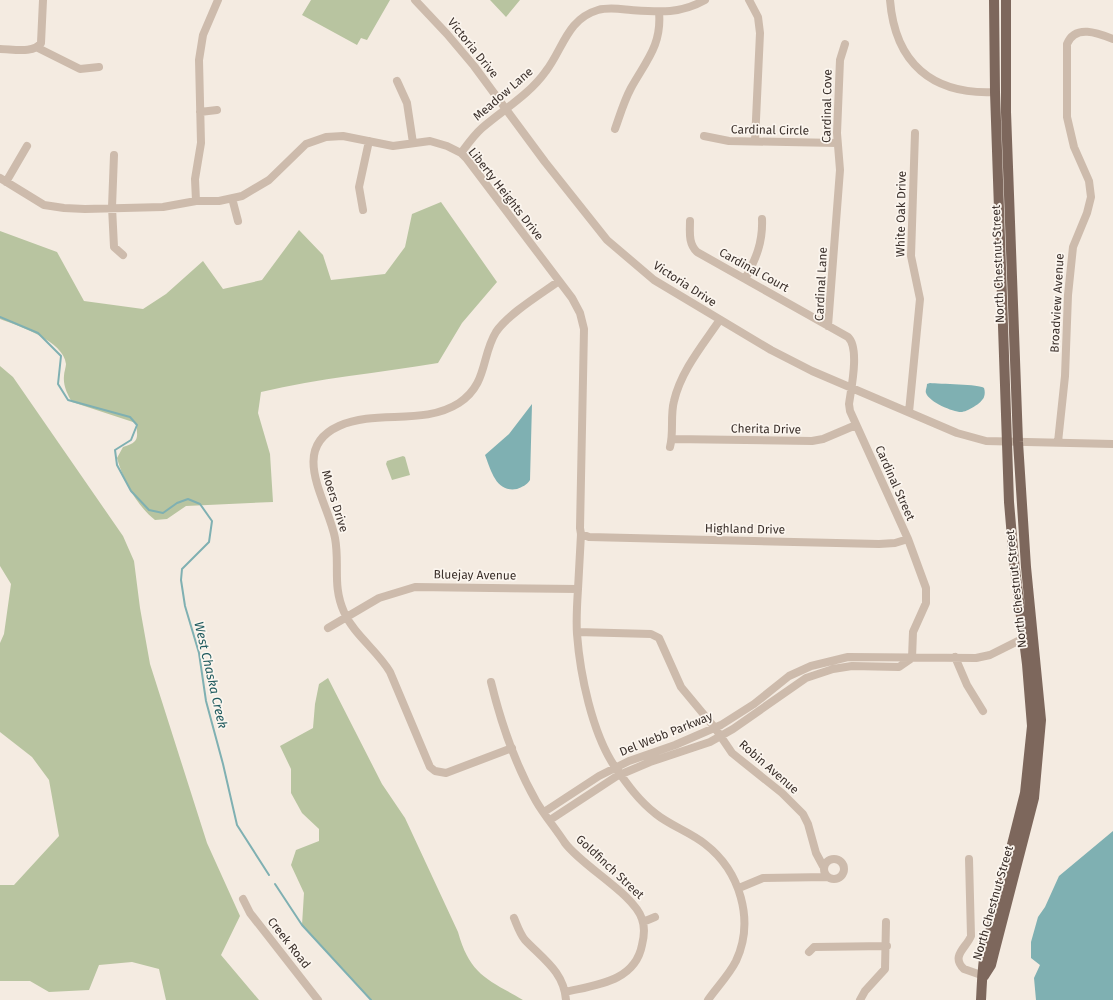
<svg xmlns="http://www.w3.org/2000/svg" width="1113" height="1000" viewBox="0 0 1113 1000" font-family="'Fira Sans',sans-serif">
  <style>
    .green { fill: #b8c4a0 }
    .water { fill: #7fb0b2 }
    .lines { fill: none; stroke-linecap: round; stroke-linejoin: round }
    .stream { stroke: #7fb0b2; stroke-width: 2 }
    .minor { stroke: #cdbbac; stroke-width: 8 }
    .major { stroke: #7d675c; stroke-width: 10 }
    .labels { text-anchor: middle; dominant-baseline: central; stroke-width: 3.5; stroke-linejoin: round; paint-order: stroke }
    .street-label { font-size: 12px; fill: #3b302b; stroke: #fbf5ee }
    .water-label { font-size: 13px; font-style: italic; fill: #1f5a5e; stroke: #fbf5ee }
  </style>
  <rect width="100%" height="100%" fill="#f4ebe1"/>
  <path class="green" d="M311 0H390L367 40 361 38 357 45 302 15Z
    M490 0H520L506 17Z
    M441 202 497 282 462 323 438 363C379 373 319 378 261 392L258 413 270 454 273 502 186 506 167 519 155 520C137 506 123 480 117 458L123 447C139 442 138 439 136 423L72 402C67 394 63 385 64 376 64 372 66 367 66 364 64 341 19 326 0 319V231L57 252 84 301 143 309 166 294 203 261 223 289 262 280 299 230 323 255 331 280 385 274 405 247 412 214Z
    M0 366 13 377 123 536 134 561 140 608 150 664 207 843 240 916 221 955 259 1000H166L159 969 132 962 99 965 89 990 49 992 30 981H0V885H14L59 836 49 780 32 757 0 732V643L4 634 11 584 0 566Z
    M403 456 405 457 410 475 392 480 386 464 387 461Z
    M328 678 382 784 405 818 458 932C470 975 487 979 523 1000H371L302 925 304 893 291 865 296 850 319 841V829L302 813 291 793V769L280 746 313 728 315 704 319 684Z"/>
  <path class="water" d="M930 383C939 384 980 384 984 388 985 391 985 394 984 397 982 403 967 412 961 412 953 412 929 402 926 393 925 391 927 387 927 384Z
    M532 404 530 480C527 485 522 487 517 489 496 493 491 470 485 455L509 434Z
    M1113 831V1000H1036L1034 978 1040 965 1031 958V942L1038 917 1045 907 1059 876Z"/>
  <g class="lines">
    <path class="stream" d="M0 317 38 333 61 356 58 384 68 400 130 417 137 425 131 440 115 450 117 465 131 491 149 510 163 513 177 503 188 499 200 504 212 521 209 542 182 569 181 580 185 606 199 653 206 701 223 764 237 825 269 875
      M275 884 302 925 371 1000"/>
    <path class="minor" d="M415 0 447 34 474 66 545 162 607 240 654 280 771 350 812 371 957 433 986 441 1113 444
      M749 0 758 17 760 33 755 141
      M890 0C895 63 932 95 995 92
      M38 48 80 69 99 67
      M0 49C12 49 34 54 41 43L43 0
      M397 81 407 103 413 143
      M200 112 217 110
      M615 129C620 115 624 101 631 88 646 61 662 45 659 12
      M704 136 729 141 837 143
      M461 153C467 145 474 135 482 128 504 109 529 95 546 71 563 49 567 19 598 10 609 7 620 9 631 10 659 12 680 14 705 0
      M114 155 112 207 114 247 123 255
      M0 178 44 205 64 208 85 209 163 207 196 201H219L242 196 269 180 306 144 326 137 343 136 393 146 430 141 447 146 461 153 467 159 572 298 580 313 584 329 580 528 581 534 578 589 415 587 379 598 328 628
      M6 182 27 146
      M232 198 238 221
      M196 201 195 179 201 143 199 60 203 35 218 0
      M363 210 359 187 369 141
      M690 221C690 232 688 243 697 252L848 337C860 348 851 389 849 404L850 411 908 539 926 588V603L913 632 912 658
      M745 279C756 259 763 242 762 219
      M828 326 840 170 837 133 840 60 845 44
      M909 412 920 299 911 256 915 133
      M672 439 812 441 823 439 856 425
      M1058 442 1065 376 1068 295 1073 247 1087 213 1091 197 1089 181 1074 147 1067 117V44C1075 24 1098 33 1113 39
      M670 447C674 432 670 416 674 401 681 371 702 346 719 321
      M581 534 589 537 879 544 895 543 908 539
      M578 589C577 604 576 619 577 634 580 674 592 733 615 767 627 784 639 801 656 814 671 826 690 832 705 844 740 871 755 920 736 961 729 975 717 987 708 1000
      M577 632 651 634 659 638 681 687 715 728 732 753 782 793 803 814 808 824 816 853 823 866
      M955 657 967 685 983 711
      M491 682C501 723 515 764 536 801 544 815 556 829 565 843 583 867 634 894 642 919 645 927 644 937 642 945 635 982 595 985 565 992
      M512 748 446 773 435 771 430 767 390 672C377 650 354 635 344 612 332 585 340 565 335 538 328 501 288 449 339 426 377 409 423 426 459 403 488 384 481 356 496 332 508 314 541 294 559 281
      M544 812 599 776 629 761 675 745 721 725 754 704 789 676 811 666 848 657 976 658 990 655 1024 638
      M550 820 617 776 650 762 710 742 733 729 806 678 833 669 852 666 899 667 912 658
      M969 859 971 936C967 947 950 956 964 969L984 976
      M824 869a10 10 0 1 1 20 0a10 10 0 1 1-20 0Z
      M739 888 763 878 827 877
      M243 899 250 913 318 1000
      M514 918C517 925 520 934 525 940 543 959 564 972 566 1000
      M643 922 655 917
      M809 952 814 947 887 946
      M860 1000 865 991 885 969 886 922"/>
    <path class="major" d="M984 976 991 965 994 953 1034 798 1041 720 1026 567 1018 442 1006 112V0
      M981 1000C982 983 982 965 986 948L1025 793 1032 726 1027 664 1014 561 1009 502 995 92 994 0"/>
  </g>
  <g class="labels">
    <g class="street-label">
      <text transform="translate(473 48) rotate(51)">Victoria Drive</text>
      <text transform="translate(503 94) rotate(-41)">Meadow Lane</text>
      <text transform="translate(827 106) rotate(-89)">Cardinal Cove</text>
      <text transform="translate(770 130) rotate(1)">Cardinal Circle</text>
      <text transform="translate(506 194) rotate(52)">Liberty Heights Drive</text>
      <text transform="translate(901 214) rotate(-89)">White Oak Drive</text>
      <text transform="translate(998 264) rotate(-92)">North Chestnut Street</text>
      <text transform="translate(754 270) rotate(29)">Cardinal Court</text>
      <text transform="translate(685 284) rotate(33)">Victoria Drive</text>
      <text transform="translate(821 284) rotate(-87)">Cardinal Lane</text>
      <text transform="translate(1057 303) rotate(-87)">Broadview Avenue</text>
      <text transform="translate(766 429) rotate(1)">Cherita Drive</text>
      <text transform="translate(895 483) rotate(66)">Cardinal Street</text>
      <text transform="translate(335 501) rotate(73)">Moers Drive</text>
      <text transform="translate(745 529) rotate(1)">Highland Drive</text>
      <text transform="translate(475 575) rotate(1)">Bluejay Avenue</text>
      <text transform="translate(1016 589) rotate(-96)">North Chestnut Street</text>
      <text transform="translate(666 734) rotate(-22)">Del Webb Parkway</text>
      <text transform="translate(769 767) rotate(41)">Robin Avenue</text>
      <text transform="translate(610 867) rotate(43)">Goldfinch Street</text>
      <text transform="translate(993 903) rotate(-74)">North Chestnut Street</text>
      <text transform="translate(289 943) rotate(52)">Creek Road</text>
    </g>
    <g class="water-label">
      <text transform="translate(211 675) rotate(77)">West Chaska Creek</text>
    </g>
  </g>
</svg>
